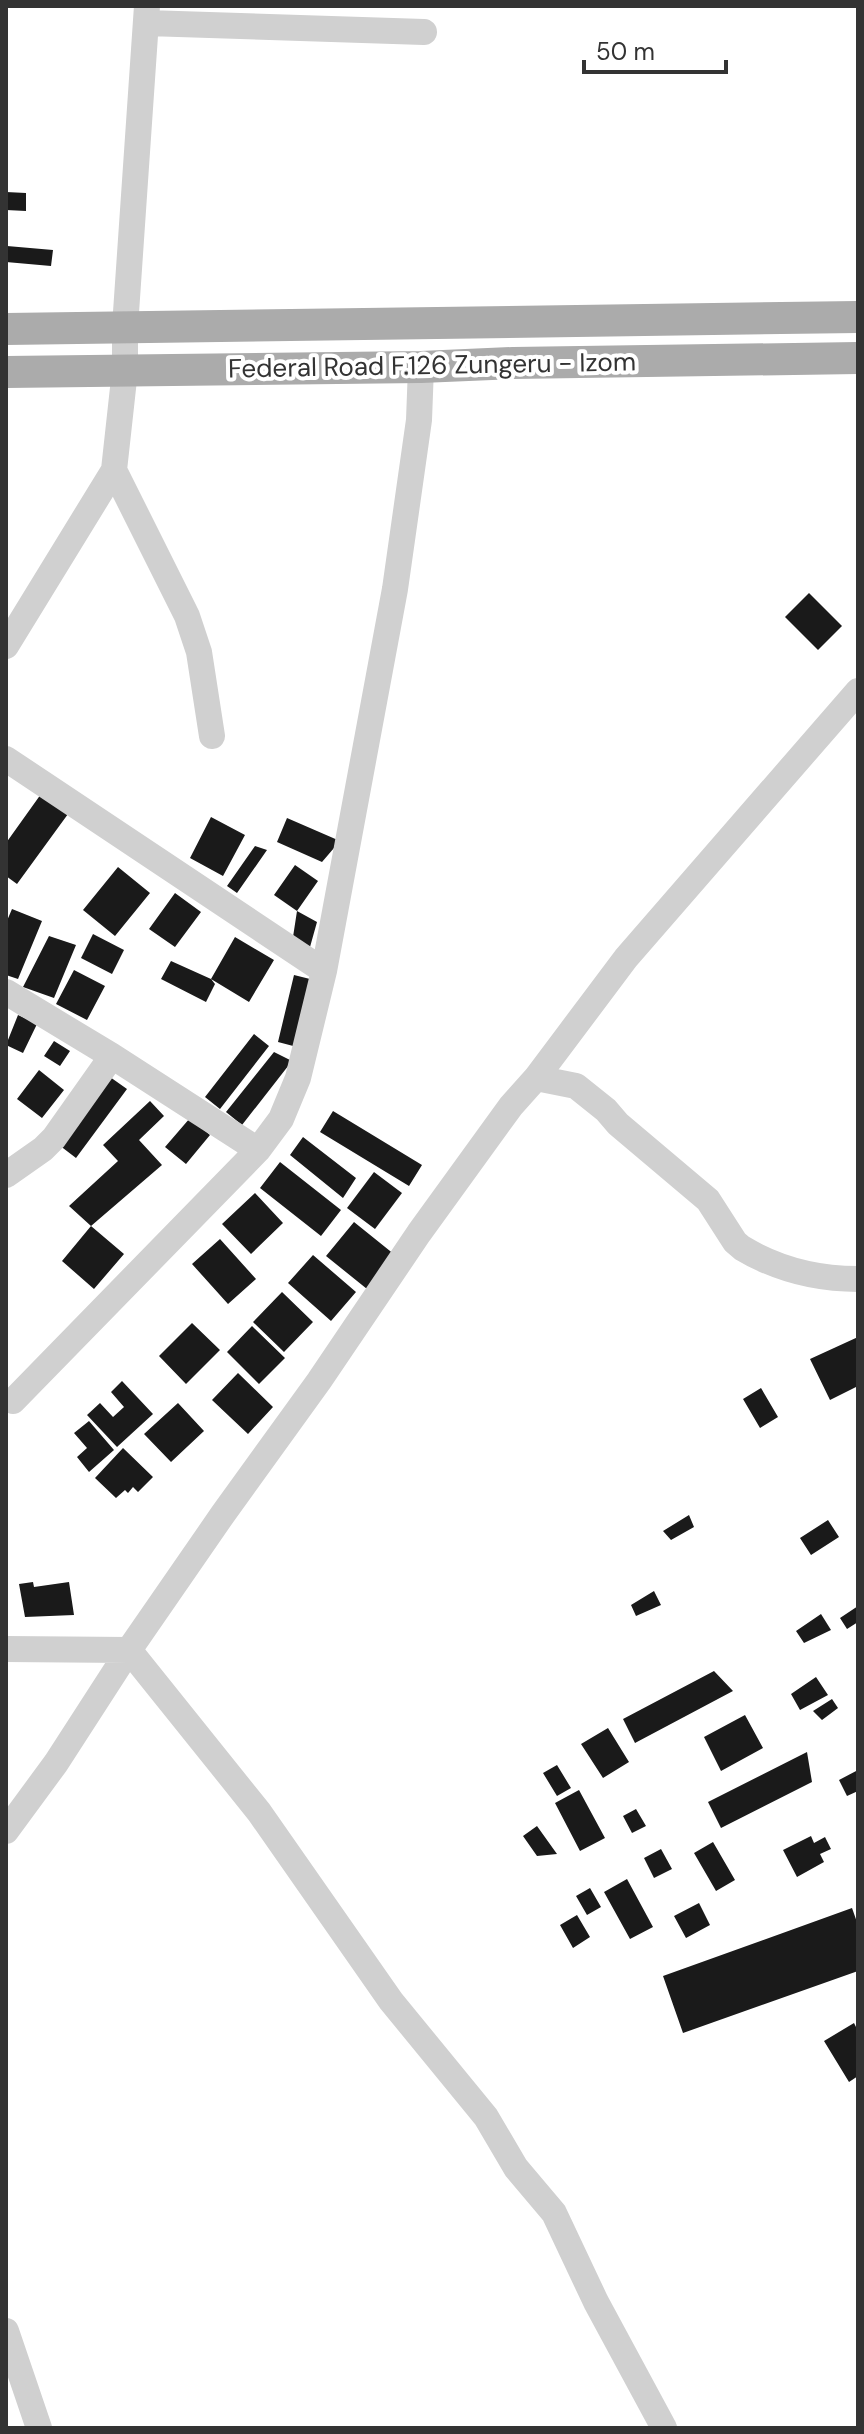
<svg xmlns="http://www.w3.org/2000/svg" width="864" height="2434" viewBox="0 0 864 2434" font-family="'DM Sans',sans-serif">
  <style>
    .building { fill: #1a1a1a }
    .lines { fill: none; stroke-linecap: round; stroke-linejoin: round }
    .minor { stroke: #d0d0d0; stroke-width: 26 }
    .major { stroke: #ababab; stroke-width: 32 }
    .labels { text-anchor: middle; dominant-baseline: central; stroke-width: 8; stroke-linejoin: round; paint-order: stroke }
    .street-label { font-size: 26px; fill: #333; stroke: #fff }
  </style>
  <rect width="100%" height="100%" fill="#fff"/>
  <path class="building" d="M6 192 26 193V211L6 210Z
    M7 246 53 250 51 266 6 262Z
    M809 593 842 626 818 650 785 617Z
    M41 794 68 814 17 884 6 876V843Z
    M211 817 245 835 223 876 190 858Z
    M287 818 340 841 322 862 277 842Z
    M255 846 267 850 237 893 227 886Z
    M295 865 318 881 297 911 274 895Z
    M118 867 150 893 115 936 83 910Z
    M175 893 201 912 175 947 149 929Z
    M12 909 42 921 18 979 6 975V923Z
    M297 911 317 922 310 947 293 937Z
    M93 934 124 950 112 974 81 958Z
    M49 936 76 945 54 998 23 987Z
    M235 937 274 960 249 1002 211 979Z
    M171 961 211 979 215 984 206 1002 161 979Z
    M74 970 105 986 87 1020 56 1004Z
    M294 975 314 980 297 1047 278 1042Z
    M18 1015 37 1024 23 1053 6 1045Z
    M254 1034 269 1046 220 1109 205 1097Z
    M54 1041 70 1051 60 1066 44 1056Z
    M274 1052 292 1061 242 1125 226 1112Z
    M39 1070 64 1090 42 1118 17 1099Z
    M110 1077 127 1089 76 1158 59 1145Z
    M150 1101 164 1116 139 1140 162 1165 91 1226 124 1254 94 1289 62 1261 91 1226 69 1206 118 1161 103 1145Z
    M333 1111 422 1165 409 1186 320 1132Z
    M190 1118 210 1135 186 1164 165 1147Z
    M303 1137 356 1178 343 1198 290 1155Z
    M280 1162 341 1210 321 1236 260 1188Z
    M374 1172 402 1193 375 1229 347 1208Z
    M255 1193 283 1223 251 1254 222 1224Z
    M354 1222 395 1255 367 1289 326 1256Z
    M220 1239 256 1279 228 1304 192 1264Z
    M313 1255 356 1292 331 1321 288 1283Z
    M282 1292 313 1322 284 1352 253 1322Z
    M192 1323 220 1350 186 1384 159 1356Z
    M252 1326 285 1358 259 1384 227 1352Z
    M858 1337V1386L830 1400 810 1359Z
    M238 1373 273 1407 248 1434 212 1400Z
    M122 1381 153 1414 117 1447 87 1415 100 1403 113 1417 124 1407 111 1392Z
    M761 1388 778 1417 760 1428 743 1399Z
    M178 1403 204 1431 171 1462 144 1434Z
    M89 1421 114 1450 89 1472 77 1457 87 1448 74 1433Z
    M123 1448 153 1477 138 1492 133 1487 128 1493 125 1490 116 1498 95 1478Z
    M689 1515 694 1527 671 1540 663 1531Z
    M828 1520 839 1537 811 1555 800 1538Z
    M33 1582 34 1587 69 1582 74 1615 25 1617 19 1584Z
    M654 1591 661 1605 636 1616 631 1605Z
    M858 1606V1622L847 1629 840 1618Z
    M821 1614 831 1630 804 1643 796 1631Z
    M714 1671 733 1691 635 1743 623 1719Z
    M816 1677 828 1695 800 1710 791 1694Z
    M832 1699 838 1708 822 1720 813 1711Z
    M745 1715 763 1748 721 1771 704 1737Z
    M608 1728 629 1762 603 1778 581 1744Z
    M807 1752 812 1782 721 1828 708 1802Z
    M557 1765 571 1788 557 1796 543 1773Z
    M858 1770V1791L847 1796 839 1780Z
    M579 1790 605 1838 580 1851 555 1803Z
    M636 1809 646 1826 632 1833 623 1816Z
    M537 1826 557 1854 537 1856 523 1836Z
    M811 1836 814 1843 825 1837 831 1849 820 1854 824 1862 797 1877 783 1850Z
    M713 1842 735 1880 716 1891 694 1853Z
    M661 1849 672 1869 654 1878 644 1858Z
    M627 1879 653 1927 630 1939 604 1892Z
    M590 1888 601 1907 587 1915 576 1896Z
    M699 1903 710 1925 686 1938 674 1916Z
    M852 1908 858 1925V1971L683 2033 663 1976Z
    M577 1915 590 1937 573 1948 560 1925Z
    M854 2023 858 2031V2076L849 2082 824 2041Z"/>
  <g class="lines">
    <path class="minor" d="M147 23 424 32
      M114 470 187 616 199 652 212 736
      M6 646 114 470 125 370V327L147 6
      M6 759 324 971
      M6 992 112 1056 258 1150
      M536 1078 576 1086 606 1110 618 1124 708 1200 735 1242 742 1248C777 1269 817 1279 858 1279
      M6 1175 43 1149 54 1138 112 1056
      M13 1401 258 1150 281 1119 298 1078 324 971 395 589 419 420 421 367
      M6 1649 129 1650 259 1812 391 2001 486 2117 516 2168 554 2213 596 2302 664 2428
      M6 1831 56 1763 129 1650 223 1514 319 1381 419 1233 511 1106 536 1078 626 958 858 691
      M6 2331 39 2428"/>
    <path class="major" d="M6 329 858 317
      M6 372 421 367 513 363 858 358"/>
  </g>
  <g class="labels">
    <g class="street-label">
      <text transform="translate(432 365) rotate(-1)">Federal Road F.126 Zungeru - Izom</text>
    </g>
  </g>
  <rect width="864" height="2434" fill="none" stroke="#333333" stroke-width="16"/>
  <path d="M584 60v12h142v-12" fill="none" stroke="#333333" stroke-width="4"/>
  <text x="596" y="60" font-size="24" fill="#333333" stroke="#ffffff" stroke-width="6" paint-order="stroke">50 m</text>
</svg>
